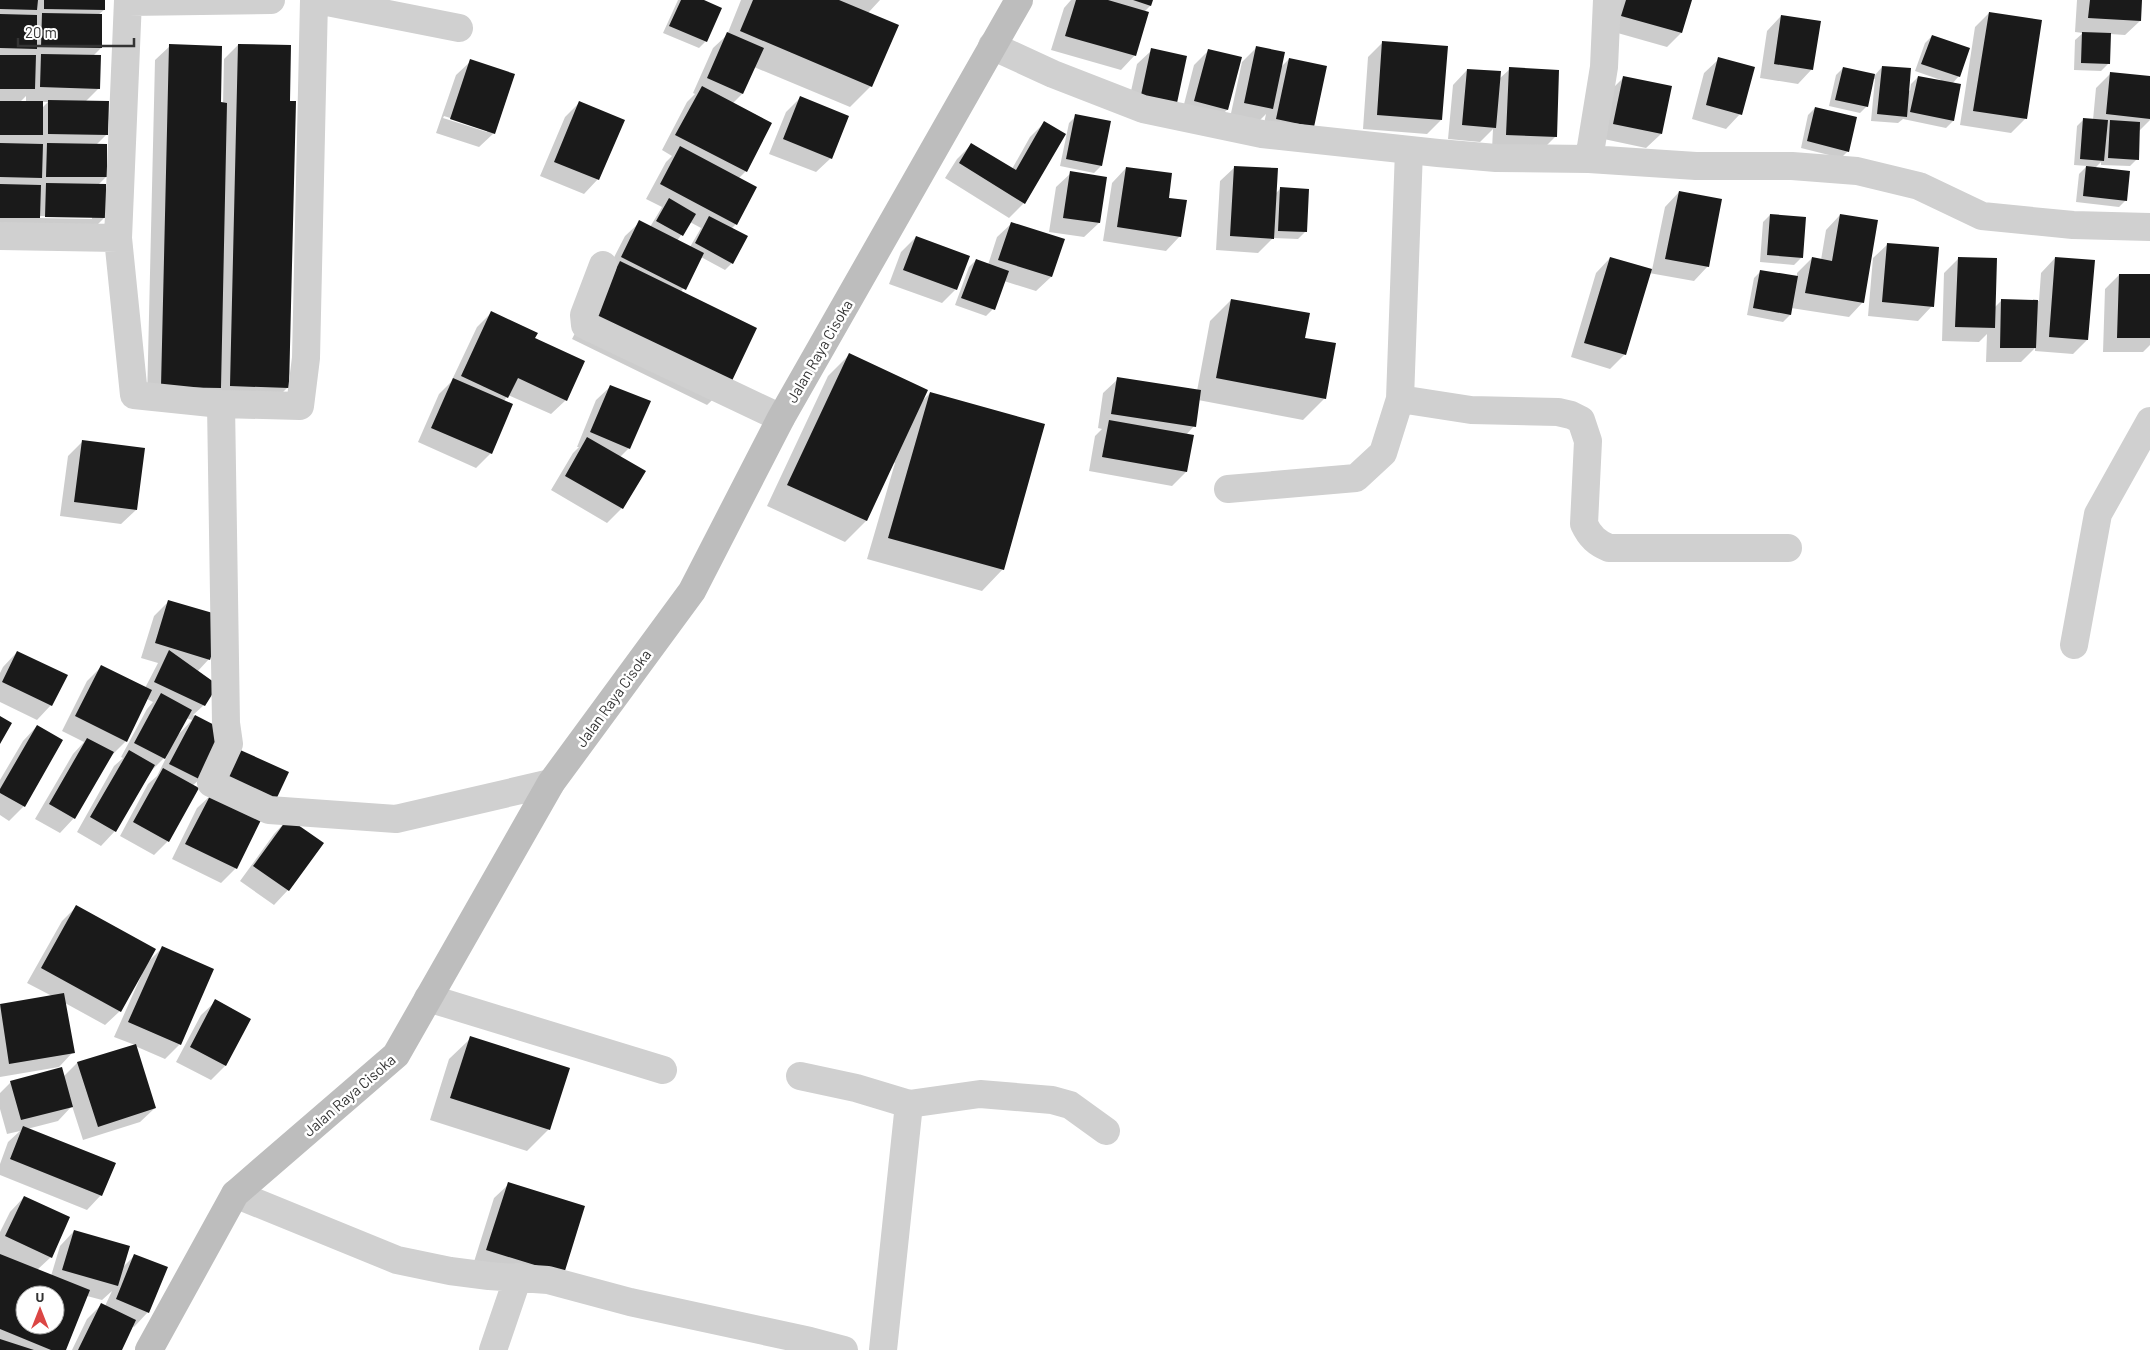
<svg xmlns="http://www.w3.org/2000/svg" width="2150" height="1350" viewBox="0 0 2150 1350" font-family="Barlow,sans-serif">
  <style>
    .shadow { fill: #0003; fill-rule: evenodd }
    .building { fill: #1a1a1a; fill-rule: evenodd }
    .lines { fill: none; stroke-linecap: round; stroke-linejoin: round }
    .street { stroke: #d0d0d0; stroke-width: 28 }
    .secondary { stroke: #bdbdbd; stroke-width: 28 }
    .labels { text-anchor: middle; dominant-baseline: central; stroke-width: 5; stroke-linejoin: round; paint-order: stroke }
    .street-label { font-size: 15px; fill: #333; stroke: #fff }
  </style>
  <rect width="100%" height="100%" fill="#fff"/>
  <path class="shadow" d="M0 0H104V10L98 15 101 48 93 56 99 88 85 102 107 134 96 145 106 177 98 185 104 218 90 232H0ZM26 96V103L20 102ZM42 102H48L42 108ZM39 216 92 217V219L39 218Z
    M678 0H701L706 41 699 48 663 33Z
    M741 0H880L868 13 871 86 850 107 754 67 742 94 733 103 771 123 746 171 738 179 736 224 731 229 732 263 725 270 701 257 681 292 729 384 707 405 572 339 625 236 640 222 650 227 662 207 646 199 666 162 672 156 662 150 687 102 695 94 693 93 713 48 727 35ZM690 222 701 228 690 247 677 241Z
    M1071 0H1152L1150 6 1144 12 1135 55 1121 70 1051 50 1064 8Z
    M1616 0H1690L1681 33 1667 47 1607 30Z
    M2077 0H2141L2140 21 2125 35 2110 34 2108 64 2101 71 2074 70 2075 40 2083 33 2075 32Z
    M1989 13 2026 118 2011 133 1960 125 1975 27Z
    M1781 16 1812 69 1798 84 1760 78 1767 31Z
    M1932 36 1959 76 1952 84 1953 121 1946 128 1903 119 1898 123 1871 121 1875 79H1873L1867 106 1860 113 1829 106 1836 75 1843 68 1875 75 1882 67 1910 91 1911 84 1918 77 1941 82V80L1915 71 1925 43Z
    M1383 42 1441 120 1427 134 1363 129 1368 57Z
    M238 45 288 387 273 402 147 401 155 60 170 46 220 103 223 104 224 59Z
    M1256 48 1280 68 1289 59 1313 126 1262 133 1266 114 1257 123 1230 118 1242 62Z
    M1152 50 1186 57 1127 109 1137 64Z
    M1209 50 1240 58 1227 110 1212 124 1181 116 1194 65Z
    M1719 59 1740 114 1726 129 1692 119 1704 73Z
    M471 61 494 133 479 147 436 133 456 75ZM444 116 487 130V132L443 118Z
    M1510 69 1555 137 1541 151 1492 149 1493 129 1480 142 1448 139 1453 85 1467 70 1499 79Z
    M2111 73 2150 78V120L2139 131 2137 159 2130 166 2101 165V162L2095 168 2126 200 2119 207 2076 202 2079 174 2087 166 2074 165 2077 126 2084 119 2093 120 2096 88Z
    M1624 77 1661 134 1646 148 1599 138 1609 92Z
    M800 98 831 158 816 172 769 154 786 112Z
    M579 103 598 179 584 194 540 176 565 117Z
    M1815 108 1848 151 1841 158 1801 148 1808 115Z
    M1076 116 1101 166 1094 173 1060 166 1069 123Z
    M1044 123 1064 134 1024 203 1009 218 945 178 957 159 972 144 1012 169 1030 137Z
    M1235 167 1275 194 1280 189 1305 232 1298 239 1273 238 1258 253 1216 250 1220 181Z
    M1126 168 1167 199 1180 236 1166 251 1103 241 1112 183Z
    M1071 173 1106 178 1099 223 1084 237 1049 232 1056 187Z
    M1679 192 1708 266 1694 281 1649 273 1625 354 1610 369 1571 357 1596 273 1610 258 1652 270 1665 207Z
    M1770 215 1801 258 1794 265 1760 262 1763 222Z
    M1840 215 1863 302 1849 317 1791 308 1790 315 1783 322 1747 315 1754 278 1761 271 1797 277V273L1812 258 1821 260 1826 230Z
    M1012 223 1063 240 1051 277 1036 291 1004 281 993 309 986 316 955 305 969 267 976 260 988 265 997 237Z
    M916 237 956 289 942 303 889 284 901 252Z
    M1888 244 1932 306 1918 321 1868 316 1873 258Z
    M1959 258 1994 308 2002 300 2039 301 2041 273 2055 258 2087 340 2073 354 2035 351V348L2021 362H1986L1987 334 1979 342 1942 341 1944 273Z
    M2119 275H2150V345L2143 352H2103L2105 289Z
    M1231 300 1304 339 1325 398 1303 420 1198 400 1194 426 1186 435 1193 436 1186 472 1172 486 1089 471 1095 436 1102 429 1098 428 1103 393 1118 379 1197 391 1210 321Z
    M491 313 534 338 566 400 551 414 508 395 504 401 491 453 476 468 418 442 439 394 451 382 477 327Z
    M849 355 922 401 930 393 1003 569 982 591 867 559 895 463 893 462 866 521 845 542 767 506 828 376Z
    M611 386 629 448 620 457 644 471 622 508 607 523 551 490 573 453 579 447H577L596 400Z
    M83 441 136 510 121 524 60 516 68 456Z
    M168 602 209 659 197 672 204 705 193 715 225 732 200 779 192 786 168 841 154 855 120 836 148 784 157 776 168 754 150 772 115 831 101 846 77 832 114 766 123 758 121 757 147 709 153 702 147 699 126 741 111 756 74 818 60 833 35 819 73 754 84 742 62 731 87 681 101 667 145 688 158 663 141 658 154 616ZM186 718 192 720 178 735Z
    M17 652 51 705 37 720 0 702V673L3 667Z
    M37 726 24 806 9 821 0 815V780L23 741Z
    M210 796 261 818 236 868 221 883 172 859 197 808Z
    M288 819V890L274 905 240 881 274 834Z
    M76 907 147 963 162 948 180 1044 165 1059 135 1046 155 1108 140 1122 83 1140 72 1106 58 1121 27 1129 101 1195 87 1210 0 1175V1164L8 1142 20 1131 7 1134 0 1109V1093L11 1082 64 1076 77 1063 135 1045 114 1037 142 974 141 973 120 1011 105 1025 65 1003 73 1052 59 1067 0 1077V1006L52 996 27 983 62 921Z
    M216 1001 225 1066 211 1080 176 1062 201 1015Z
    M471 1038 549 1129 527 1151 430 1120 449 1059Z
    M509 1184 562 1274 473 1265 494 1198Z
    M24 1197 51 1257 37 1270 51 1276 60 1246 74 1231 122 1268 135 1255 148 1312 134 1327 132 1326 120 1350H72L87 1319 101 1305 105 1306 112 1291 102 1300 87 1296 65 1350H0V1232L10 1212ZM25 1295H55V1325H25Z"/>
  <path class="building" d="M0 0H38L37 10 0 9Z
    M44 0H105V10L44 9Z
    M681 0H704L722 8 707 42 669 26Z
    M753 0H839L899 25 872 87 740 31Z
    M1076 0H1108L1149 12 1136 56 1065 36Z
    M1133 0H1153L1151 6Z
    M1626 0H1692L1682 33 1621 16Z
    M2090 0H2142L2141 21 2088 18Z
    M1989 12 2042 20 2027 119 1973 111Z
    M42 13 102 14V48L41 47Z
    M0 14 37 15V49L0 48Z
    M1781 15 1821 21 1813 70 1774 64Z
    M727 32 764 48 743 94 707 78Z
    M2082 32 2111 33 2110 64 2081 63Z
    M1932 35 1970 48 1960 77 1921 64Z
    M1382 41 1448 46 1442 120 1377 115Z
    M169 44 222 46 221 102 227 103 221 388 161 387Z
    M238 44 291 45 290 101H296L289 388 230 386Z
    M1256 46 1285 52 1273 109 1244 103Z
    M1151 48 1187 56 1177 103 1141 95Z
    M1208 49 1242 57 1228 110 1194 101Z
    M41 54 101 55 100 89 40 87Z
    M0 55H36L35 89H0Z
    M1718 57 1755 67 1742 115 1706 105Z
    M1289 58 1327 66 1314 127 1276 119Z
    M470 59 515 74 495 134 450 119Z
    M1882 66 1911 68 1907 117 1877 114Z
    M1509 67 1559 70 1557 137 1506 135Z
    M1843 67 1875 74 1868 107 1835 100Z
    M1467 69 1501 71 1496 128 1462 125Z
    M2110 72 2150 76V119L2106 114Z
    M1623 76 1672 86 1662 134 1613 124Z
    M1918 76 1961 84 1954 121 1910 112Z
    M702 86 772 123 747 172 675 135Z
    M800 96 849 116 832 159 783 139Z
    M48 100 109 101 108 135 48 134Z
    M0 101H43V135H0Z
    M579 101 625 120 599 180 554 162Z
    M1815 107 1857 117 1849 152 1807 141Z
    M1075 114 1111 121 1102 166 1066 159Z
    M2083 118 2108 120 2104 161 2080 159Z
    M2110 120 2140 122 2139 160 2108 158Z
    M1044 121 1066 134 1025 204 959 163 971 143 1016 170Z
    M0 143 43 144 42 178 0 177Z
    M47 143 107 144V177H46Z
    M680 146 757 187 737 225 660 184Z
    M1234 166 1278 168 1274 239 1230 236Z
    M2086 166 2130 171 2127 201 2083 196Z
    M1126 167 1172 173 1169 198 1187 200 1181 237 1117 227Z
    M1070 171 1107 177 1100 223 1063 218Z
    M46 183 106 184V218L45 217Z
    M0 184 41 185 40 218H0Z
    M1280 187 1309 189 1307 232 1278 231Z
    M1679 191 1722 199 1709 267 1665 259Z
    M669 198 696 214 683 236 656 221Z
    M1770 214 1806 217 1803 258 1767 255Z
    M1840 214 1878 220 1864 303 1805 293 1812 257 1832 261Z
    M709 216 748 236 733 264 695 243Z
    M639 220 704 253 686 290 621 257Z
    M1011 222 1065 239 1052 277 998 260Z
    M916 236 970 256 957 290 903 270Z
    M1887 243 1939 247 1934 307 1882 302Z
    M1610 257 1652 269 1626 355 1584 343Z
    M1958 257 1997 258 1995 328 1955 327Z
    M2055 257 2095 260 2088 340 2049 337Z
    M976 259 1009 271 995 310 961 298Z
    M620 261 757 328 730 385 592 318Z
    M1760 270 1798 276 1791 315 1753 308Z
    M2119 274H2150V338H2117Z
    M1231 299 1310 313 1305 338 1336 343 1326 399 1216 378Z
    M2001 299 2038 300 2036 348H2000Z
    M491 311 538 333 535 338 585 361 567 401 518 378 508 398 461 376Z
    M849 353 928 390 867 521 787 485Z
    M1117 377 1201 390 1196 427 1111 414Z
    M453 378 513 404 492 454 431 428Z
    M610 385 651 401 630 449 590 432Z
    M930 392 1045 424 1004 570 888 538Z
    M1109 420 1194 435 1187 472 1102 457Z
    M587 437 646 471 623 509 565 476Z
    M82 440 145 448 137 510 74 502Z
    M168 600 223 616 210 660 155 643Z
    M169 650 218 685 205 706 154 682Z
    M17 651 68 675 52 706 2 682Z
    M101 665 152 690 127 742 75 716Z
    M161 693 192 710 165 759 134 743Z
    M195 715 226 731 201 780 169 764Z
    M0 716 12 723 0 744Z
    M37 725 63 740 25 807 0 793V789Z
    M87 738 114 752 75 819 49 804Z
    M238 749 289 772 274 804 224 780Z
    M129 750 155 765 116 832 90 817Z
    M163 768 199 788 169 842 133 822Z
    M212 792 262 818 237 869 185 844Z
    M288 818 324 843 289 891 253 866Z
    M76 905 156 949 121 1012 41 968Z
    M162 946 214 969 181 1045 128 1022Z
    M64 993 75 1053 9 1064 0 1004Z
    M215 999 251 1019 226 1066 190 1047Z
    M470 1036 570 1068 550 1130 450 1098Z
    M136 1044 156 1108 98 1127 77 1062Z
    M62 1067 73 1107 21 1120 10 1081Z
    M23 1126 116 1163 102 1196 10 1159Z
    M508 1182 585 1206 564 1274 486 1250Z
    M24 1196 70 1217 52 1258 5 1236Z
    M74 1230 130 1246 118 1286 62 1270Z
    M0 1254 90 1290 66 1350H51L0 1329ZM25 1295H55V1325H25Z
    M134 1254 168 1267 149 1313 116 1299Z
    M101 1303 136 1320 122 1350H78Z
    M0 1339 34 1350H0Z"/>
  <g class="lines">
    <path class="street" d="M128 0 118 238 134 395 221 404 300 406 306 358 314 0
      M317 0 459 28
      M128 2 271 0
      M992 46 1053 74 1143 109 1262 134 1438 153 1496 158 1589 159 1696 166H1792L1857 171 1919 186 1982 216 2073 225 2150 227
      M1589 159 1604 67 1607 0
      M0 236 118 238
      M603 265 584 315 585 325 781 418
      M1400 399 1471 410 1558 412 1571 415 1581 420 1588 441 1584 524C1590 537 1597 543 1609 548H1788
      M221 404 226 723 229 744 211 783 269 810 396 819 551 783
      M1228 489 1356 478 1383 453 1400 399 1409 150
      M2074 645 2098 514 2150 421
      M428 998 663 1070
      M800 1076 856 1088 909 1104 980 1094 1052 1100 1070 1105 1106 1131
      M235 1194 397 1260 450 1271 489 1276 548 1280 630 1302 810 1341 844 1350
      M493 1350 518 1277
      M883 1350 909 1104"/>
    <path class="secondary" d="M149 1350 235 1194 396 1055 551 783 692 591 781 418 1019 0"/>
  </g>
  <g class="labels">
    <g class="street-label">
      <text transform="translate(819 351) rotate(-60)">Jalan Raya Cisoka</text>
      <text transform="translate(613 698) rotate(-54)">Jalan Raya Cisoka</text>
      <text transform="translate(349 1095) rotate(-41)">Jalan Raya Cisoka</text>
    </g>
  </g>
  <g transform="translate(40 1310)"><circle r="24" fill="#ffffff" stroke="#adadad"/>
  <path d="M0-4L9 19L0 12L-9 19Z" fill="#db4644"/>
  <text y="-8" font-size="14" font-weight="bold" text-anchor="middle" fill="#333333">U</text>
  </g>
  <path d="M18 38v8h116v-8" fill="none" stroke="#333333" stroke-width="2.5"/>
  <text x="25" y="38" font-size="15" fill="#333333" stroke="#ffffff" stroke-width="4" paint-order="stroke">20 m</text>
</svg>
